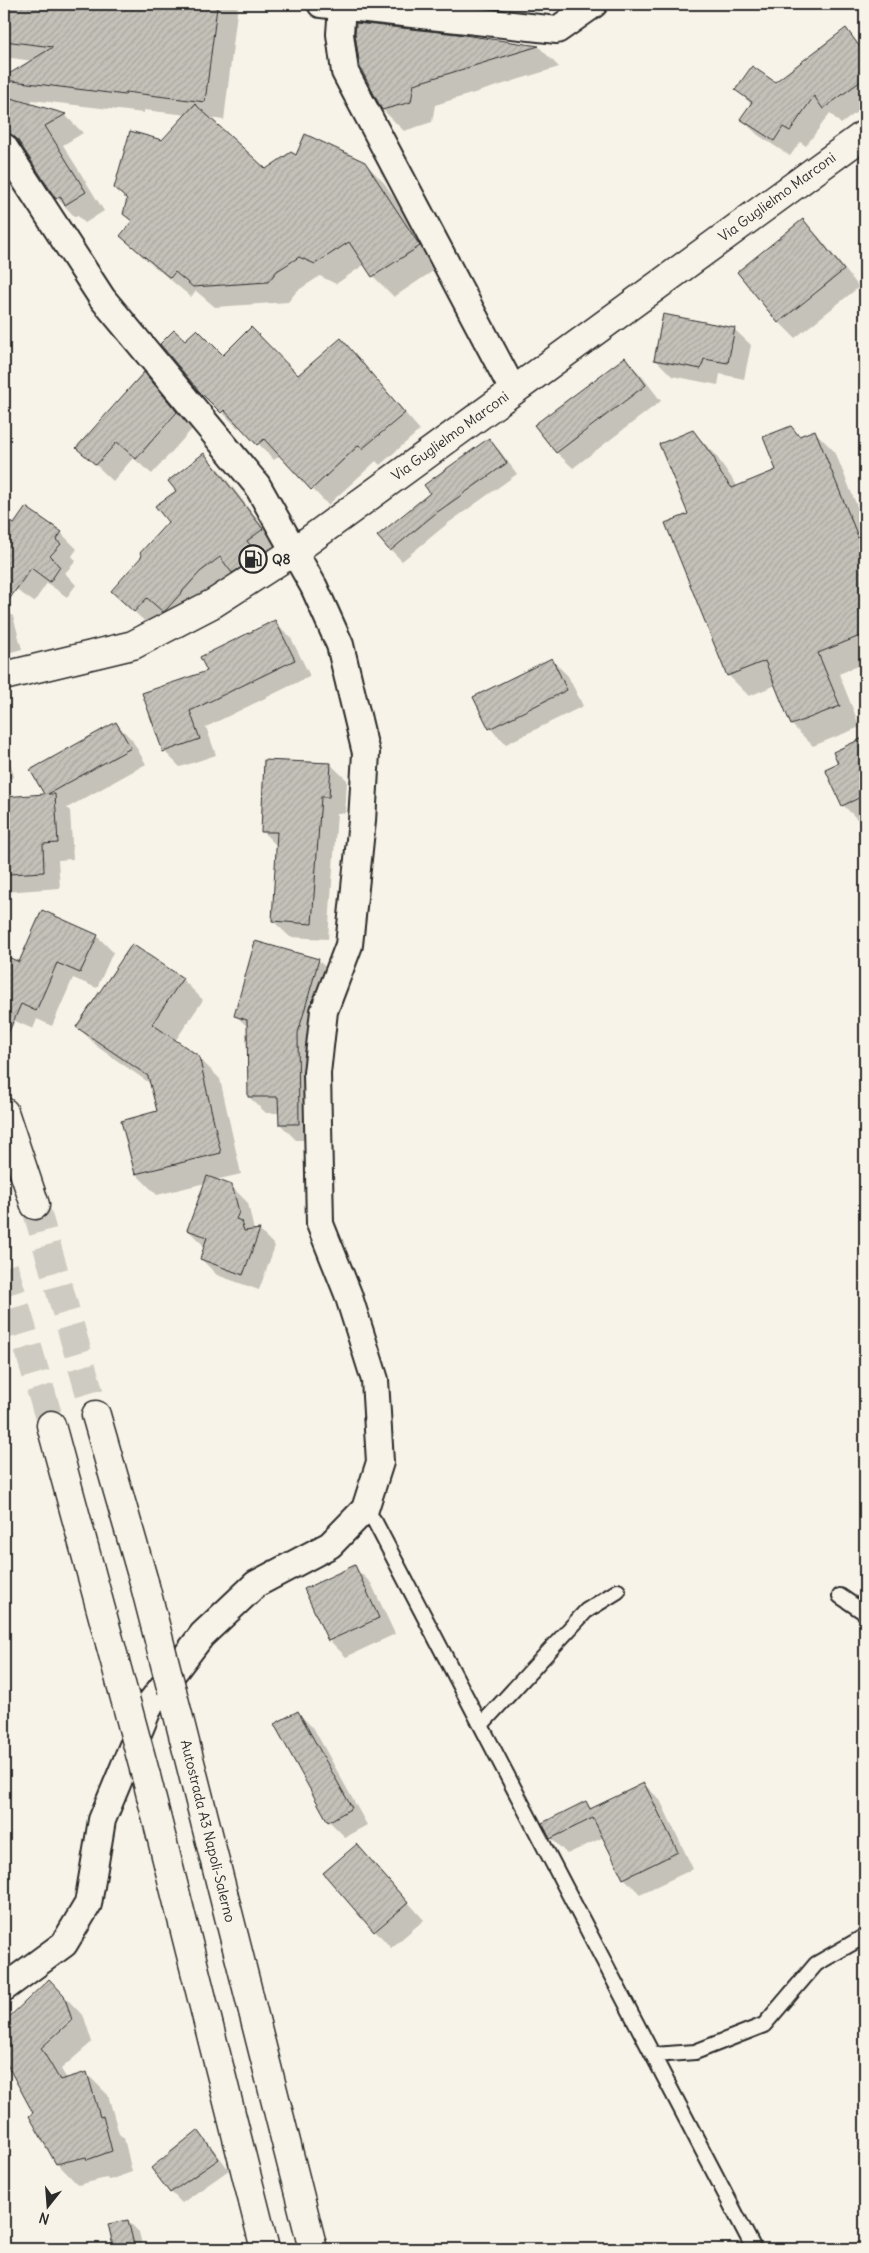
<svg xmlns="http://www.w3.org/2000/svg" width="869" height="2253" viewBox="0 0 869 2253" font-family="Delius,sans-serif">
  <style>
    .shadow { fill: #0003; fill-rule: evenodd }
    .building { fill: url(#building-hatch); stroke: #2b2b2b }
    .lines { fill: none; stroke-linecap: round; stroke-linejoin: round }
    .motorway-tunnel { stroke: #cecbc2; stroke-width: 28; stroke-dasharray: 28 14; stroke-linecap: butt }
    .service-casing { stroke: #2b2b2b; stroke-width: 18 }
    .minor-casing { stroke: #2b2b2b; stroke-width: 30 }
    .tertiary-casing { stroke: #2b2b2b; stroke-width: 31 }
    .motorway-casing { stroke: #2b2b2b; stroke-width: 31 }
    .service { stroke: #f7f3e8; stroke-width: 14 }
    .minor { stroke: #f7f3e8; stroke-width: 26 }
    .tertiary { stroke: #f7f3e8; stroke-width: 28 }
    .motorway { stroke: #f7f3e8; stroke-width: 28 }
    .motorway-bridge-casing { stroke: #2b2b2b; stroke-width: 31; stroke-linecap: butt }
    .motorway-bridge { stroke: #f7f3e8; stroke-width: 28 }
    .labels { text-anchor: middle; dominant-baseline: central; stroke-width: 4; stroke-linejoin: round; paint-order: stroke }
    .street-label { font-size: 14px; fill: #2b2b2b; stroke: #f7f3e8 }
    .poi-label { font-size: 14px; font-weight: bold; fill: #2b2b2b; stroke: #f7f3e8; text-anchor: start }
  </style>
  <defs>
    <pattern id="building-hatch" width="6" height="6" patternUnits="userSpaceOnUse" patternTransform="scale(1.25)"><rect width="6" height="6" fill="#c4c1b9"/><path d="M-1 1l2-2M0 6l6-6M5 7l2-2" fill="none" stroke="#a9a69f"/></pattern>
  </defs>
  <rect width="100%" height="100%" fill="#f7f3e8"/>
  <filter id="ink" filterUnits="userSpaceOnUse"><feTurbulence type="fractalNoise" baseFrequency=".02" numOctaves="2"/><feDisplacementMap in="SourceGraphic" scale="10" xChannelSelector="R" yChannelSelector="G"/><feConvolveMatrix kernelMatrix="1 2 1 2 8 2 1 2 1" color-interpolation-filters="sRGB"/></filter>
  <g filter="url(#ink)">
    <path class="shadow" d="M4 4H163L201 6 202 4H238L224 120 209 118 266 170 296 156 365 163 385 184 439 267 394 297 373 276 365 264 336 284 320 276 297 291 288 302 215 307 196 291 191 297 142 256 122 235 133 222 128 201 116 188 187 115 144 110V113L32 100 31 105 65 115 83 133 63 145 104 211 85 223 78 216 75 217 57 198 26 151 16 141 4 154V78L33 61 4 57Z
      M250 4H287V6Z
      M357 24 539 47 559 67 435 105 432 122 404 131 383 110Z
      M845 30 865 51V106L841 124 830 113 806 146 800 142 790 156 758 135 741 119 751 104 737 90 775 83Z
      M803 221 819 237 859 287 795 338 779 322Z
      M734 329 751 345 744 379 720 374 718 385 672 376 656 360Z
      M341 340 420 430 380 465 376 461 328 505 280 455 274 460 241 425 238 428 199 389 185 342 223 356 298 376Z
      M625 359 641 375 661 401 573 468 556 452Z
      M144 374 192 429 152 474 133 458 113 481 78 448Z
      M791 428 800 437 814 431 835 452 865 526V663L839 674 860 727 813 746 792 725 776 685 749 696 728 675 689 514 693 432 714 453 738 487 777 471Z
      M489 440 500 451 517 474 447 524 402 561 391 550Z
      M204 455 220 471 278 546 180 627 164 613 151 627 129 607 144 556 169 522 177 491Z
      M9 522 14 526 61 533 77 549 72 556 76 561 65 573 76 585 67 597 47 583 34 602 4 581V530Z
      M4 607 13 616 22 649 4 654Z
      M275 622 291 638 310 676 206 727 216 755 180 767 164 751 209 671Z
      M551 659 568 676 583 706 506 744 490 728Z
      M116 723 132 740 146 764 67 808 70 811 73 859 58 860 60 888 4 892V857H9L46 796ZM54 798 56 801 57 808 54 802Z
      M4 737 14 777 4 780Z
      M865 738V819L859 821 843 805 840 763 835 752Z
      M330 764 347 780 345 813H337L328 939 290 937 273 921 277 846 262 831Z
      M97 936 113 952 97 988 73 978 52 1026 37 1019 33 1029 4 1016V964L6 957 20 964Z
      M133 946 182 979 203 1000 175 1041 198 1057 220 1079 241 1174 215 1180 231 1186 248 1203 254 1231 259 1230 275 1246 259 1290 217 1275 201 1259 205 1247 188 1230 205 1183 157 1195 136 1174 159 1112 151 1084 99 1048 78 1027Z
      M318 960 334 976 315 1140H296L280 1124V1113H266L249 1097V1028L236 1016Z
      M865 1565V1582L857 1572Z
      M354 1567 371 1583 395 1634 346 1657 329 1640 305 1590Z
      M298 1713 314 1729 367 1825 345 1837 329 1821Z
      M644 1784 660 1800 693 1869 640 1894 624 1878 604 1837 567 1854 551 1838 586 1803 592 1809Z
      M357 1845 424 1920 391 1948 324 1873Z
      M49 1980 84 2017 92 2042 61 2069 67 2079 87 2074 108 2095 119 2134 124 2138 132 2172 109 2180 106 2178 78 2185 57 2163 35 2114 4 2056V2023Z
      M865 1992V2008L857 1999Z
      M198 2131 208 2142 229 2170 182 2203 171 2192Z
      M128 2221 139 2232 143 2249H115L110 2225Z"/>
    <path class="building" d="M4 4H189L217 7 205 102 126 92 125 95 4 80V77L53 47 4 41Z
      M356 23 457 34 539 46 414 84 411 102 382 110 360 67 355 34Z
      M846 28 865 54V78L823 109 814 96 790 131 783 127 774 141 740 119 752 102 735 90 752 66 775 82Z
      M4 96 66 114 45 126 86 192 65 205 60 196 56 199 17 139 4 130Z
      M195 104 266 169 291 152 296 155 305 134 365 162 420 246 372 277 349 242 315 264 299 257 277 271 268 282 193 287 175 272 170 278 120 236 132 221 123 214 127 199 114 188 130 131 162 140Z
      M803 219 844 270 778 323 737 272Z
      M663 314 735 328 728 363 704 359 701 369 654 360Z
      M251 327 298 375 341 338 405 413 362 449 359 445 311 490 264 439 257 445 224 410 221 413 198 390 160 344 174 330 185 340 197 329 223 355Z
      M625 357 646 385 556 453 534 425Z
      M144 372 177 412 136 459 117 442 96 465 76 448Z
      M791 426 799 436 815 430 865 554V634L818 653 840 706 791 725 765 661 727 676 665 523 688 514 659 444 693 430 714 458 721 474 732 488 776 470 763 437Z
      M489 438 507 463 436 513 390 551 377 536 430 493 424 485Z
      M204 453 263 529 247 541 259 556 232 573 220 557 200 572 166 610 163 612 147 598 134 612 111 591 142 556 140 553 168 522 155 506 176 491 168 481Z
      M26 507 62 532 56 540 61 544 50 556 60 567 50 582 31 568 4 607V517L14 524Z
      M275 620 295 660 190 711 200 739 163 752 142 693 207 671 200 657Z
      M552 658 567 690 489 729 473 697Z
      M116 722 131 748 48 794H55L58 843 43 844 44 872 9 874 4 797 44 794 30 770Z
      M865 737V795L842 806 825 769 838 763 833 752Z
      M264 760 331 763 329 797H321L312 924 272 921 277 832H261Z
      M42 910 98 935 80 973 57 963 36 1011 21 1004 4 1043V955L19 962Z
      M255 941 319 959 298 1033 299 1124H279L278 1097H248L247 1020 234 1016Z
      M132 944 183 978 152 1024 199 1056 221 1153 135 1174 121 1121 157 1111 148 1076 76 1027Z
      M207 1176 232 1185 239 1212 236 1219 241 1221 244 1231 260 1229 243 1275 200 1259 207 1237 187 1230Z
      M355 1565 379 1618 328 1641 304 1589Z
      M298 1711 352 1808 328 1822 274 1724Z
      M644 1783 678 1852 623 1879 593 1818 550 1839 542 1823 586 1801 590 1809Z
      M357 1844 408 1903 374 1932 323 1873Z
      M49 1979 64 1995 72 2020 41 2048 60 2080 87 2072 100 2117 103 2116 112 2151 87 2160 86 2157 56 2164 29 2116 33 2113 4 2059V2022Z
      M198 2130 219 2159 170 2193 151 2168Z
      M128 2220 135 2249H114L108 2224Z"/>
    <g class="lines">
      <path class="motorway-tunnel" d="M35 1205 96 1415
        M4 1267 51 1425"/>
      <g class="service-casing">
        <path id="service" d="M365 1509 375 1522 754 2249
          M840 1596 865 1613
          M481 1725 586 1611 618 1591
          M654 2055 695 2052 764 2025 816 1964 865 1936"/>
      </g>
      <g class="minor-casing">
        <path id="minor" d="M321 4 557 30 594 4
          M342 6 340 34 345 72 513 390
          M4 147 102 298 257 485 314 587 340 645 366 753 362 821 349 945 324 1011 317 1073 320 1224 348 1294 375 1380 380 1462 365 1509 330 1545 256 1584 202 1635 151 1702 102 1820 88 1904 64 1944 4 1988"/>
      </g>
      <g class="tertiary-casing">
        <path id="tertiary" d="M4 676 133 645 214 603 293 552 865 134"/>
      </g>
      <g class="motorway-casing">
        <path id="motorway" d="M4 1112 35 1205
          M96 1415 144 1582
          M51 1425 110 1643
          M172 1691 313 2249
          M146 1776 265 2249"/>
      </g>
      <use href="#service" class="service"/>
      <use href="#minor" class="minor"/>
      <use href="#tertiary" class="tertiary"/>
      <use href="#motorway" class="motorway"/>
      <g class="motorway-bridge-casing">
        <path id="motorway-bridge" d="M144 1582 172 1691
          M110 1643 146 1776"/>
      </g>
      <use href="#motorway-bridge" class="motorway-bridge"/>
    </g>
  </g>
  <defs>
    <g id="fuel-ring" transform="scale(1.4375)"><circle r="9.5" fill="#f7f3e8" stroke="#2b2b2b" stroke-width="1.5"/><path d="M-5.5-6h7V0h2V4h1.3V-2.5L3-4.5l.8-.8L6-3V5H2.5V1h-1V6h-7ZM-4.2-4.7v3.2H.2V-4.7Z" fill="#2b2b2b"/></g>
  </defs>
  <g fill-rule="evenodd">
    <use href="#fuel-ring" x="253" y="559"/>
  </g>
  <g class="labels">
    <g class="street-label">
      <text transform="translate(777 197) rotate(-36)">Via Guglielmo Marconi</text>
      <text transform="translate(450 436) rotate(-36)">Via Guglielmo Marconi</text>
      <text transform="translate(208 1831) rotate(76)">Autostrada A3 Napoli-Salerno</text>
    </g>
    <g class="poi-label">
      <text x="272" y="559">Q8</text>
    </g>
  </g>
  <rect width="869" height="2253" fill="none" stroke="#f7f3e8" stroke-width="20"/>
  <rect x="10" y="10" width="849" height="2233" fill="none" stroke="#2b2b2b" stroke-width="2" filter="url(#ink)"/>
  <g transform="translate(48 2206) rotate(197)" stroke="#f7f3e8" stroke-width="4" paint-order="stroke">
  <path d="M0-4L9 19L0 12L-9 19Z" fill="#2b2b2b"/>
  <text y="-8" font-size="14" font-weight="bold" text-anchor="middle" fill="#2b2b2b">N</text>
  </g>
</svg>
